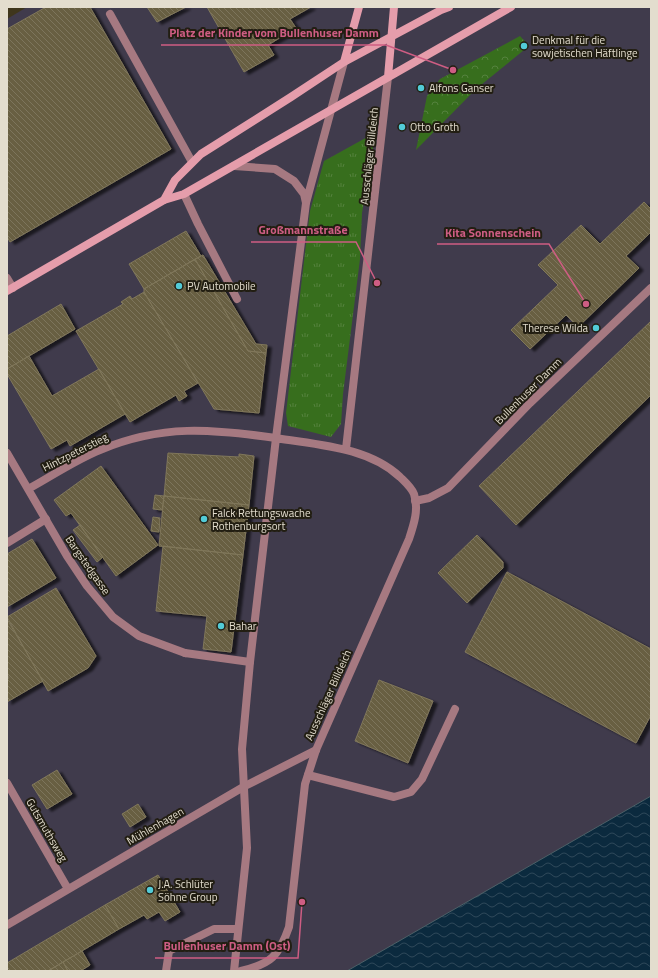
<svg xmlns="http://www.w3.org/2000/svg" width="658" height="978" viewBox="0 0 658 978" font-family="'Titillium Web',sans-serif">
  <style>
    .industrial { fill: #403b4c }
    .grass { fill: url(#grass-tufts) }
    .park { fill: url(#park-crowns) }
    .water { fill: url(#water-waves); stroke: #4c6069 }
    .building { fill: url(#building-back-hatch); stroke: #80775a; filter: url(#shadow) }
    .lines { fill: none; stroke-linecap: round; stroke-linejoin: round }
    .service { stroke: #a67981; stroke-width: 8 }
    .minor { stroke: #a67981; stroke-width: 8 }
    .tertiary { stroke: #a67981; stroke-width: 8 }
    .secondary { stroke: #e59dab; stroke-width: 8 }
    .poi-dot { fill: #52cbd7; stroke: #221e12; stroke-width: 1.5 }
    .labels { text-anchor: middle; dominant-baseline: central; stroke-width: 4; stroke-linejoin: round; paint-order: stroke }
    .poi-label { font-size: 11px; fill: #e3ddce; stroke: #221e12; text-anchor: start }
    .street-label { font-size: 11px; fill: #e3ddce; stroke: #221e12 }
    .leader { fill: none; stroke: #ce5d83; stroke-width: 1.5 }
    .callout-dot { fill: #ce5d83; stroke: #221e12; stroke-width: 1.5 }
    .callout-label { font-size: 12px; text-anchor: middle; font-weight: bold; fill: #ce5d83; stroke: #221e12; stroke-width: 4; stroke-linejoin: round; paint-order: stroke }
  </style>
  <defs>
    <pattern id="grass-tufts" width="24" height="20" patternUnits="userSpaceOnUse"><rect width="24" height="20" fill="#376e1d"/><path d="M3 7l-1-3M5 7V3M7 7l1-3M15 17l-1-3M17 17v-4M19 17l1-3" fill="none" stroke="#54823d"/></pattern>
    <pattern id="park-crowns" width="20" height="18" patternUnits="userSpaceOnUse"><rect width="20" height="18" fill="#376e1d"/><path d="M2 6a3 3 0 1 1 6 0M12 15a3 3 0 1 1 6 0" fill="none" stroke="#54823d"/></pattern>
    <pattern id="water-waves" width="16" height="10" patternUnits="userSpaceOnUse"><rect width="16" height="10" fill="#0b2a3e"/><path d="M0 5q4-4 8 0t8 0" fill="none" stroke="#2e4859"/></pattern>
    <pattern id="building-back-hatch" width="6" height="6" patternUnits="userSpaceOnUse"><rect width="6" height="6" fill="#675e42"/><path d="M-1 5l2 2M0 0l6 6M5-1l2 2" fill="none" stroke="#7d755c"/></pattern>
    <filter id="shadow"><feDropShadow dx="4.5" dy="2.5" stdDeviation="1" flood-color="#0009"/></filter>
  </defs>
  <rect width="100%" height="100%" fill="#3f361c"/>
  <path class="industrial" d="M27 7H651V796L347 971H7V19Z"/>
  <path class="grass" d="M371 135 373 148 362 213 360 259 343 394 341 424 331 437 288 426 286 413 310 211 324 161Z"/>
  <path class="park" d="M520 36 529 46 476 89 416 150 427 96 440 79Z"/>
  <path class="water" d="M651 796V971H347Z"/>
  <path class="building" d="M46 7H90L171 149 10 242 7 237V29Z
    M147 7H186L157 22Z
    M207 7H311L290 19 296 28 268 45 274 55 244 72Z
    M644 202 651 209V232L626 256 639 268 578 327 566 315 530 349 511 330 558 285 538 265 581 225 600 244Z
    M186 231 201 256 144 289 129 264Z
    M203 255 256 344 267 345 266 353 248 351 195 259Z
    M195 259 248 351 266 353 259 413 214 409 144 292V289Z
    M144 292 198 383 184 391 187 396 179 401 176 395 130 422 76 331 123 304 121 302 130 296 132 299Z
    M61 304 75 329 7 369V336Z
    M651 321V395L516 525 479 486Z
    M29 356 52 396 99 369 125 414 70 446 67 440 51 449 7 374V369Z
    M168 453 239 457V454L254 456 249 505 164 496Z
    M101 466 158 545 116 576 71 513 66 516 54 500Z
    M155 495 164 496 162 510 153 509Z
    M164 496 249 505 243 555 159 546Z
    M153 517 160 518 159 532 151 531Z
    M80 525 103 557 97 562 73 530Z
    M477 535 503 562V568L467 603 438 573Z
    M32 539 56 578 7 607V554Z
    M163 546 243 555 231 652 203 649 207 616 156 611Z
    M507 572 651 649V715L636 743 465 652Z
    M56 588 96 656 88 668 48 691 7 617Z
    M7 619 43 681 7 702V679L9 678 7 674Z
    M379 680 433 701 408 763 355 741Z
    M57 770 72 794 47 809 32 785Z
    M138 804 146 817 130 827 122 814Z
    M158 875 180 912 165 921 159 912 147 919 144 915 119 929 105 905Z
    M105 905 119 929 48 971H7V963Z
    M82 951 90 965 82 970 83 971H68L63 962Z
    M63 962 68 971H48Z"/>
  <g class="lines">
    <path class="service" d="M110 14 192 162
      M184 194 198 224 237 299
      M7 278 13 288
      M7 543 46 519
      M185 653 250 662
      M308 775 394 797 411 792 422 779 455 709
      M166 971 169 951 214 929H238"/>
    <path class="minor" d="M7 453 67 556 87 586 113 617 139 636 185 653
      M28 489C52 476 75 460 100 450 162 424 212 429 276 438
      M415 501 429 498 448 488 530 403 651 288
      M7 783 68 889
      M7 925 245 786 316 750"/>
    <path class="tertiary" d="M234 166 275 169 294 181 304 194 306 203
      M346 449 388 77
      M234 971 247 848 242 749 250 662 276 438 306 203 344 62
      M241 971C271 964 279 956 289 927L305 784 316 750 409 539C414 524 419 509 414 494 411 487 405 482 400 477 368 447 318 445 276 438"/>
    <path class="secondary" d="M344 62 359 7
      M388 77 394 7
      M164 200 175 180 201 154 291 97 344 62 441 10 449 7
      M7 291 164 200 184 194 511 7"/>
  </g>
  <g class="poi-dot">
    <circle cx="524" cy="46" r="4"/>
    <circle cx="421" cy="88" r="4"/>
    <circle cx="402" cy="127" r="4"/>
    <circle cx="179" cy="286" r="4"/>
    <circle cx="596" cy="328" r="4"/>
    <circle cx="204" cy="519" r="4"/>
    <circle cx="221" cy="626" r="4"/>
    <circle cx="150" cy="890" r="4"/>
  </g>
  <g class="labels">
    <g class="poi-label">
      <text x="532" y="40">Denkmal für die<tspan x="532" dy="13">sowjetischen Häftlinge</tspan></text>
      <text x="429" y="88">Alfons Ganser</text>
      <text x="410" y="127">Otto Groth</text>
      <text x="187" y="286">PV Automobile</text>
      <text x="588" y="328" text-anchor="end">Therese Wilda</text>
      <text x="212" y="513">Falck Rettungswache<tspan x="212" dy="13">Rothenburgsort</tspan></text>
      <text x="229" y="626">Bahar</text>
      <text x="158" y="884">J.A. Schlüter<tspan x="158" dy="13">Söhne Group</tspan></text>
    </g>
    <g class="street-label">
      <text transform="translate(369 156) rotate(-84)">Ausschläger Billdeich</text>
      <text transform="translate(528 391) rotate(-45)">Bullenhuser Damm</text>
      <text transform="translate(75 452) rotate(-27)">Hintzpeterstieg</text>
      <text transform="translate(88 565) rotate(55)">Bargstedgasse</text>
      <text transform="translate(328 695) rotate(-66)">Ausschläger Billdeich</text>
      <text transform="translate(155 826) rotate(-30)">Mühlenhagen</text>
      <text transform="translate(47 830) rotate(60)">Gutsmuthsweg</text>
    </g>
  </g>
  <path class="leader" d="M453 70L386 45H161M377 283L356 242H251M586 304L549 244H437M302 902L298 958H155"/>
  <g class="callout-dot">
    <circle cx="453" cy="70" r="4"/>
    <circle cx="377" cy="283" r="4"/>
    <circle cx="586" cy="304" r="4"/>
    <circle cx="302" cy="902" r="4"/>
  </g>
  <g class="callout-label">
    <text x="274" y="37">Platz der Kinder vom Bullenhuser Damm</text>
    <text x="303" y="234">Großmannstraße</text>
    <text x="493" y="237">Kita Sonnenschein</text>
    <text x="227" y="950">Bullenhuser Damm (Ost)</text>
  </g>
  <rect width="658" height="978" fill="none" stroke="#e3ddce" stroke-width="16"/>
</svg>
